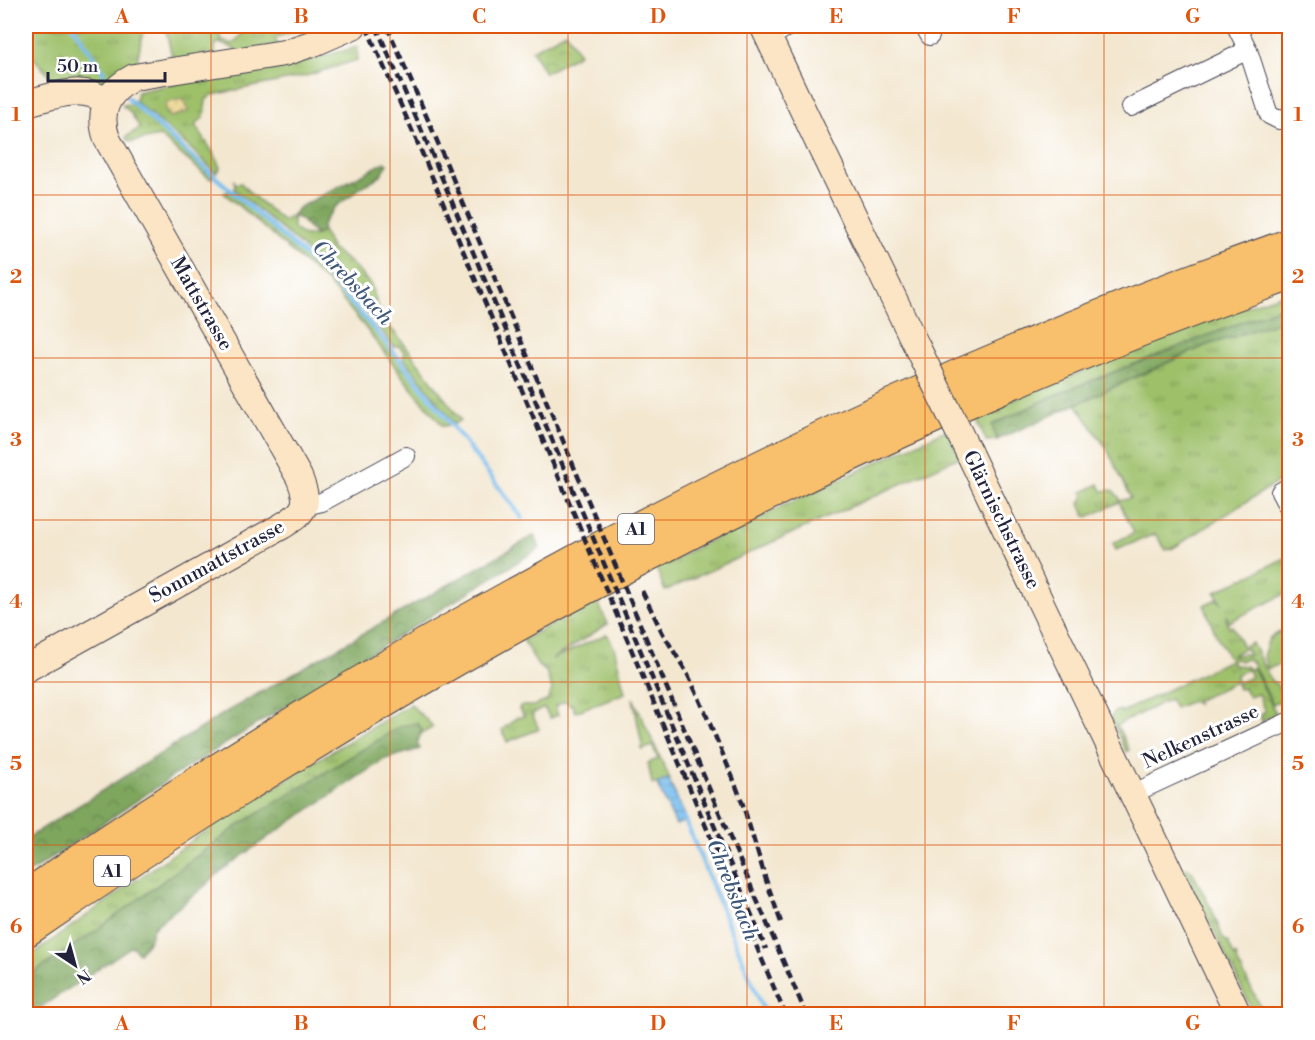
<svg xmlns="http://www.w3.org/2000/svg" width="1315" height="1040" viewBox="0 0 1315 1040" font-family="'Libre Bodoni',serif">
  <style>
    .grass { fill: url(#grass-tufts); stroke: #607152; stroke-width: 1.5 }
    .forest { fill: url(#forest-crowns); stroke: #50644c; stroke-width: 1.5 }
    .sand { fill: url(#sand-dots); stroke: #887e6c; stroke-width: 1.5 }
    .park { fill: url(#park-crowns); stroke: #607152; stroke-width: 1.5 }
    .water { fill: url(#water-waves); stroke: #4c7094; stroke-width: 1.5 }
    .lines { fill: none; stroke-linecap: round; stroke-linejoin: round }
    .stream { stroke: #77bdee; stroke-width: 4.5 }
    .street-casing { stroke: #414051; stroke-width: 20 }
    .secondary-casing { stroke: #414051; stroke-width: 28 }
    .highway-casing { stroke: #414051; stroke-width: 35 }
    .street { stroke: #fff; stroke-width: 18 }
    .secondary { stroke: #fce5c4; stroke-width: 26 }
    .highway { stroke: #f8bf6c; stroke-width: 33 }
    .rail { stroke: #22223b; stroke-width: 4.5; stroke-dasharray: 9 4.5; stroke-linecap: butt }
    .secondary-bridge-casing { stroke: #414051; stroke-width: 28; stroke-linecap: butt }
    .secondary-bridge { stroke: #fce5c4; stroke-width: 26 }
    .grid { fill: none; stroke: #de560e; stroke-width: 1.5; stroke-opacity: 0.55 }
    .labels { text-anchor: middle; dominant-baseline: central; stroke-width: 6; stroke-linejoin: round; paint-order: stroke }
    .shield { fill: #fff; stroke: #646476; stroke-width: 1.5 }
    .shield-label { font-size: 18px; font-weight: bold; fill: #22223b }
    .street-label { font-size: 20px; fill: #22223b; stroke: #fff }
    .water-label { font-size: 21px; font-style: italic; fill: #40587a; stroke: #fff }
    .neatline { fill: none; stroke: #de560e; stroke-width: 2 }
    .grid-label { font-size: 20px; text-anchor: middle; font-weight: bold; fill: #de560e }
  </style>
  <defs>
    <pattern id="grass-tufts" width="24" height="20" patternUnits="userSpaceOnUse" patternTransform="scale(1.5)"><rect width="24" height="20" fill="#9dc069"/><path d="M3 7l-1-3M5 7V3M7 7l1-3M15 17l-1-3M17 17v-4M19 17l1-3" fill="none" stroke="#809c58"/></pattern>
    <pattern id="forest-crowns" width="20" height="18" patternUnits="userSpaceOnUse" patternTransform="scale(1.5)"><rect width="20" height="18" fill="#7ea65d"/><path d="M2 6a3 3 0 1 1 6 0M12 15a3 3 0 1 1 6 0" fill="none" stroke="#67874e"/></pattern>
    <pattern id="sand-dots" width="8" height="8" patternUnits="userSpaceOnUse" patternTransform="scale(1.5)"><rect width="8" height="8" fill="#eeda9e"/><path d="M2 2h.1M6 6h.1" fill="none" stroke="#ccbb89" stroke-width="1.8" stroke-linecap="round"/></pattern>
    <pattern id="park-crowns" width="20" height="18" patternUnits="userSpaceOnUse" patternTransform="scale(1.5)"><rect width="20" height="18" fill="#9dc069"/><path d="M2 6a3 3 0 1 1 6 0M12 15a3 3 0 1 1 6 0" fill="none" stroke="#809c58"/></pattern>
    <pattern id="water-waves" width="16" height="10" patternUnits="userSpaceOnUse" patternTransform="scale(1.5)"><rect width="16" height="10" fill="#77bdee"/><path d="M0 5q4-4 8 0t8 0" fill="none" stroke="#67a2cd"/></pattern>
  </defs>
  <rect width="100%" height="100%" fill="#fff"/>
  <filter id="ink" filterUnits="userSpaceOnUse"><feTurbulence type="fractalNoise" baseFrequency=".0167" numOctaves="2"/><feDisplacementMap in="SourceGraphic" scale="12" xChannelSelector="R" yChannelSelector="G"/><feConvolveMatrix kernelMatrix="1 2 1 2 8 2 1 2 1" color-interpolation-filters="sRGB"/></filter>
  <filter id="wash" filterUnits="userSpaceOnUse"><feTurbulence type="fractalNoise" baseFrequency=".008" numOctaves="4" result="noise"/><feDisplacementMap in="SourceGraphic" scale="24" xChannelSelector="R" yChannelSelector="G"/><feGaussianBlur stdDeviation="1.35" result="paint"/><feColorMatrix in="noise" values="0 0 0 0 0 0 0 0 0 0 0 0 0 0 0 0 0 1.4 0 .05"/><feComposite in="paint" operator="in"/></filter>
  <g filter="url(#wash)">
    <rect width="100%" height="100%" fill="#f3e7d0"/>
    <path class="grass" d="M26 26H144L134 77 123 83 58 86 26 49Z
      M165 26H215L222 41 233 44 249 26H308L275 38 279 48 239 54 233 48 221 44V42L215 45V55L173 62Z
      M358 47 357 60 306 76 212 95 206 100 204 117 195 125 216 157 220 168 216 173 189 147 135 101 137 92 201 78 276 68Z
      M132 104 213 175 210 179 159 136 132 142 127 140 126 137 140 128 130 112 122 105Z
      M234 180 236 184 241 183 250 193 283 221 293 216V228L304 236 316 235 323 232 332 249 351 263 371 285 380 312 376 319 383 326 388 325 405 345 461 420 455 424 403 358 405 353 399 346 394 347 352 294 299 244 234 189 235 186Z
      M231 191 305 256 343 293 402 361 451 425 443 426 412 389 364 326 329 284 224 193Z
      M1289 292V304L1060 393 992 425 997 440 986 441 976 417 1027 394 1223 314Z
      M1289 318V475L1173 548 1166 550 1155 534 1116 550 1113 543 1134 533 1119 502 1088 517 1085 515 1080 504 1084 495 1082 492 1099 484 1102 491 1112 490 1119 497 1120 501 1131 498 1107 449 1076 404 1202 347Z
      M946 430 960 457 665 591 656 568 729 531Z
      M1289 556V598L1287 593 1229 622 1227 616 1226 619 1229 627 1232 626 1244 649 1231 656 1245 654 1247 656 1248 655 1245 646 1252 643 1272 682 1276 683 1284 699 1273 705 1252 662 1246 659 1240 661 1236 659 1231 660 1233 665 1246 666 1248 669 1236 675 1237 681 1196 701 1197 704 1192 701 1175 708 1170 699 1117 725 1129 750 1126 752 1114 725 1111 717 1114 712 1120 710 1122 712 1230 660 1216 635 1204 605 1217 599 1222 604 1215 592Z
      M596 599 608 624 552 659 607 634 614 647 625 693 575 712 572 704 569 705 566 701 555 706 558 715 550 718 544 708 532 714 539 729 507 742 502 730 516 718 524 716 519 709 520 706H533L547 701 552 690 546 671 538 666 523 640Z
      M1289 627V660L1268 669 1263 656 1269 638Z
      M1253 667 1276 714 1263 720V724L1260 715 1265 712 1258 694 1249 697 1244 688 1238 689 1236 684 1251 677 1248 670Z
      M633 698 670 779 657 784H652L648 763 658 759 652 746 642 750 641 747 642 745Z
      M411 704C418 714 426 717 433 727L420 735 422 730 286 797 239 825 97 930 26 978V959L208 829 314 762Z
      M1188 868 1192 871 1212 910 1223 938 1228 942 1234 956 1236 955 1238 963 1262 1009 1259 1014H1254L1184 869Z"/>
    <path class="forest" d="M385 162 388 164 380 176 363 186 334 208 322 225 323 232 316 235 300 219 293 216 298 208Z
      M1289 304V318L1202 347 997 440 992 425 1060 393Z
      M535 535 540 548 175 775 26 875V839L226 712Z
      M417 723 422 730 417 744 420 749 385 759 319 803 267 838 220 872 206 885 153 928 150 939 139 953 132 946 31 1014H26V978L97 930 239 825 401 726Z"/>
    <path class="sand" d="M182 99 186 104 188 112 170 117 166 109V103Z"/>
    <path class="park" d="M566 32 579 54 545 73 532 50Z"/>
    <path class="water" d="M668 779 687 820 676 825 657 784Z"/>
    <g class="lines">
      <path class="stream" d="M73 26 104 73
        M128 98 189 154 325 273 383 339 445 416 522 518
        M684 817 765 1014"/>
    </g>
  </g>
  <g filter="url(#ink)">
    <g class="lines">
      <g class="street-casing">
        <path id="street" d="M924 26 930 36
          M769 38 789 26
          M1248 50 1269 115 1279 120 1290 116
          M1131 107 1248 50 1236 26
          M1290 486 1280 492 1290 511
          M305 506 322 502 406 456
          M1132 794 1290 721"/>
      </g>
      <g class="secondary-casing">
        <path id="secondary" d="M763 26 819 144 917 347
          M26 103C54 96 80 84 107 101
          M969 453 1238 1014
          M26 669 282 526C307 511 310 504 299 477L107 139C97 110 108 91 134 77L284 53 314 43 353 26"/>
      </g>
      <g class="highway-casing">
        <path id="highway" d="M26 897C418 627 841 404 1290 245
          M26 930C418 660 840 433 1290 274"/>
      </g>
      <use href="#street" class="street"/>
      <use href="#secondary" class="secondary"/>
      <use href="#highway" class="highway"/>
      <path class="rail" d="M366 26 422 153 785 1014
        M376 26 431 152 766 949
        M387 26 432 129 719 812 806 1014
        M642 591 662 632 687 673 699 698 735 783 743 805 766 880 782 925"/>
      <g class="secondary-bridge-casing">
        <path id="secondary-bridge" d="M917 347 969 453"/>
      </g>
      <use href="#secondary-bridge" class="secondary-bridge"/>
    </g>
  </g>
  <path class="grid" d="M211 26V1014M390 26V1014M568 26V1014M747 26V1014M925 26V1014M1104 26V1014M26 195H1290M26 358H1290M26 520H1290M26 682H1290M26 845H1290"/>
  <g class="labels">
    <g class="shield">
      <rect x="618" y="514" width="36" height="30" rx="4.5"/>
      <rect x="94" y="856" width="36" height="30" rx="4.5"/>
    </g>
    <g class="shield-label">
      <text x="636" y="529">A1</text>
      <text x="112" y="871">A1</text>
    </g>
    <g class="street-label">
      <text transform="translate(201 304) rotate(60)">Mattstrasse</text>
      <text transform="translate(1001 520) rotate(64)">Glärnischstrasse</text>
      <text transform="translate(217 562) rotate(-29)">Sonnmattstrasse</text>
      <text transform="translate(1201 737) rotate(-25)">Nelkenstrasse</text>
    </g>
    <g class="water-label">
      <text transform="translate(352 283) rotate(47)">Chrebsbach</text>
      <text transform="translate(732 890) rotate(68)">Chrebsbach</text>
    </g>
  </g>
  <rect width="1315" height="1040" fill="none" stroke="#fff" stroke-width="66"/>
  <g transform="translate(75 965) rotate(144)" stroke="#ffffff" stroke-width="4.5" paint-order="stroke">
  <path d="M0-4.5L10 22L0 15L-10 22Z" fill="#22223b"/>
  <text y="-9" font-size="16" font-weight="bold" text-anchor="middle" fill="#22223b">N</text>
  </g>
  <path d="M48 72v9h117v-9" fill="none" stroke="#22223b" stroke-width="3"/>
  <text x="57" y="72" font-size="18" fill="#22223b" stroke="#ffffff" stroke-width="4.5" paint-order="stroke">50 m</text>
  <rect x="33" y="33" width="1249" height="974" class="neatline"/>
  <g class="grid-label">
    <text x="122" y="23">A</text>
    <text x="301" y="23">B</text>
    <text x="479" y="23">C</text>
    <text x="658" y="23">D</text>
    <text x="836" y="23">E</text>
    <text x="1014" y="23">F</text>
    <text x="1193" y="23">G</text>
    <text x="16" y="121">1</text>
    <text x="1298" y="121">1</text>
    <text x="16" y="283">2</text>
    <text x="1298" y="283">2</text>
    <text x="16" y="446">3</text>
    <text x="1298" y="446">3</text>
    <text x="16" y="608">4</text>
    <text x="1298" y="608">4</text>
    <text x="16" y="770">5</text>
    <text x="1298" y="770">5</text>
    <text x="16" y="933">6</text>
    <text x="1298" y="933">6</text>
    <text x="122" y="1030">A</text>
    <text x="301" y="1030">B</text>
    <text x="479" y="1030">C</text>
    <text x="658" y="1030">D</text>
    <text x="836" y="1030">E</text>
    <text x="1014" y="1030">F</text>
    <text x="1193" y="1030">G</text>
  </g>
</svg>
